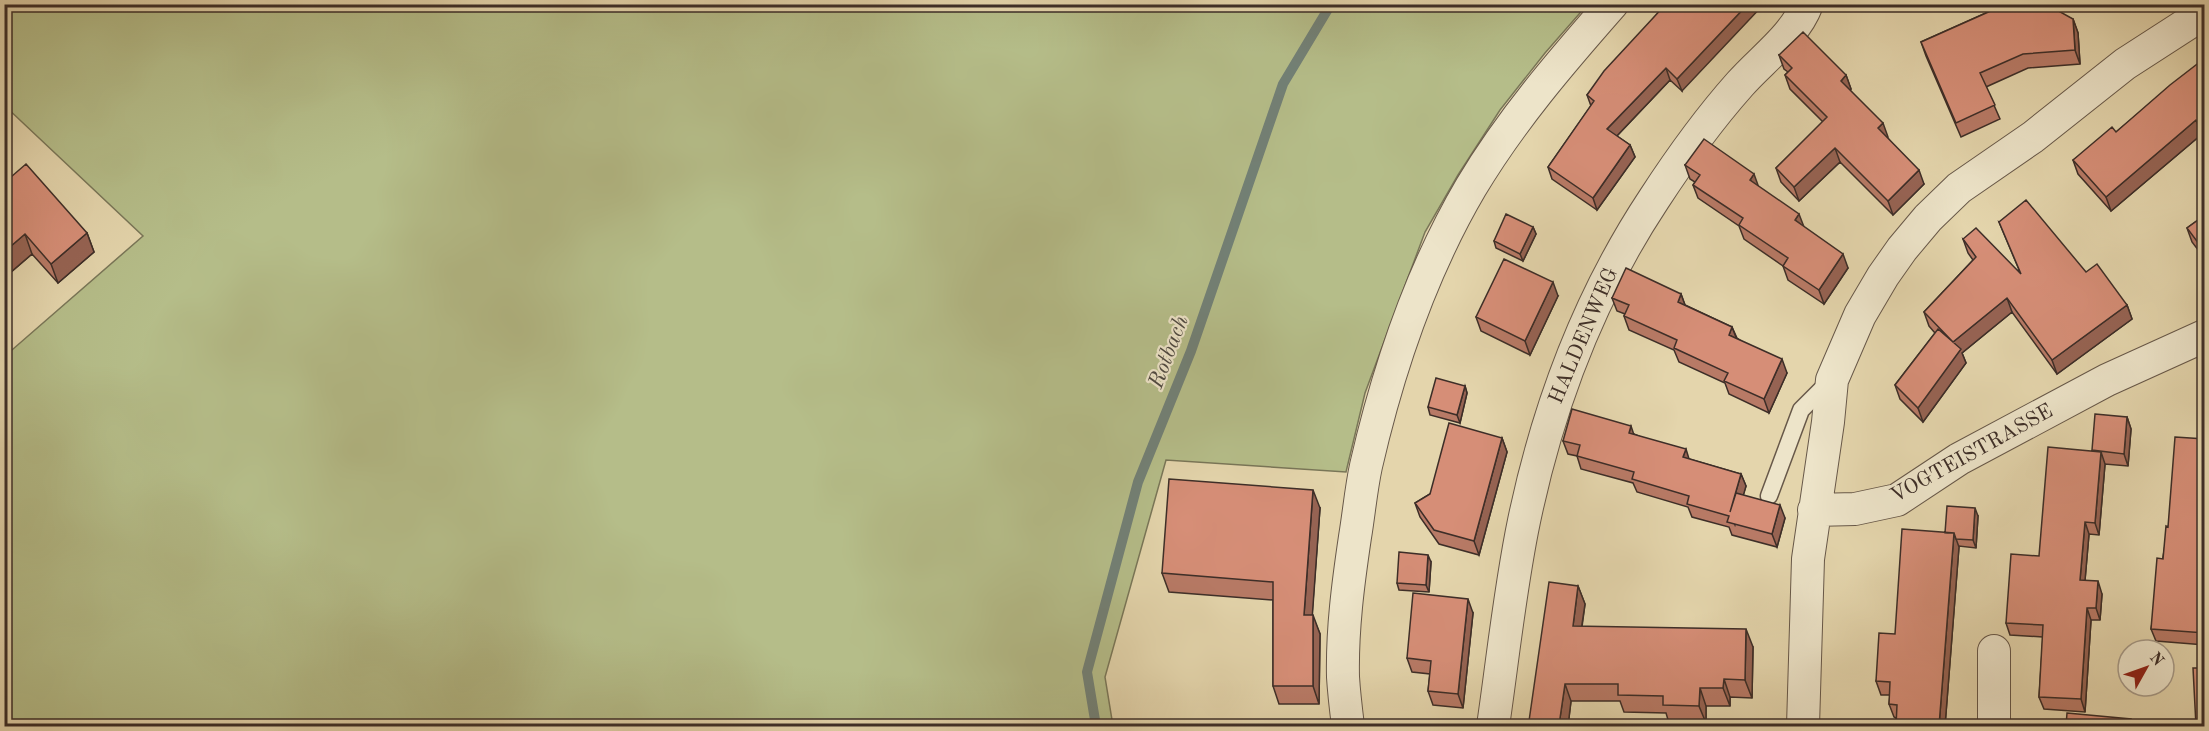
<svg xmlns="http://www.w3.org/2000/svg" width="2209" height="731" viewBox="0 0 2209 731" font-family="'Old Standard TT',serif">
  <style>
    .green { fill: #b5bd89; stroke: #797658; stroke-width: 1.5 }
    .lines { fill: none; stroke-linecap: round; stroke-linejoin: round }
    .stream { stroke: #728177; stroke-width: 10 }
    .lane-casing { stroke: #675849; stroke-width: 19 }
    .street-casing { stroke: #675849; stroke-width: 34 }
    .lane { stroke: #ede4c9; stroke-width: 16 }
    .street { stroke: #ede4c9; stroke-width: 32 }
    .wall { fill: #b87a66; stroke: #3d2e28; stroke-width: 1.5 }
    .shaded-wall { fill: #966353; stroke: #3d2e28; stroke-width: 1.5 }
    .building { fill: #d68e77; stroke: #3d2e28; stroke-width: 1.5 }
    .labels { text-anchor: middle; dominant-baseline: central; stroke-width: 4.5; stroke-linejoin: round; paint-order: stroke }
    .street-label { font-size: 21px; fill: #3d2e28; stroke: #ede4c9 }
    .water-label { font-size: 22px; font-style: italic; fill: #4f4a42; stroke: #ede4c9 }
  </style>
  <rect width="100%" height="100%" fill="#e4d5ac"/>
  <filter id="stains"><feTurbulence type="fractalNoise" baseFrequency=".00333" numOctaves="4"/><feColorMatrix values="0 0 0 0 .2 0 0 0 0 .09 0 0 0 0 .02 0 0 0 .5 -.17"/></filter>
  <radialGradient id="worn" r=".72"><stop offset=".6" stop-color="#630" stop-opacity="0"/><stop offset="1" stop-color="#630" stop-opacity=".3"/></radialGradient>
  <path class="green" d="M5 4H1587V5L1545 53 1500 110 1458 175 1425 232 1365 393 1346 472 1166 460 1105 677 1113 726H5V356L143 236 5 106Z"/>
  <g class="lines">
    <path class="stream" d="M1096 726 1087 672 1138 482 1191 351 1283 84 1331 4"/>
    <g class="lane-casing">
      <path id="lane" d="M1769 496 1801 410 1829 382"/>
    </g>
    <g class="street-casing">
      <path id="street" d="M1814 510 1855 509 1897 500 1959 459 2107 380 2204 336
        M1994 651V726
        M1348 726C1346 710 1344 693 1343 677 1342 630 1348 584 1355 537 1359 513 1361 489 1366 466 1388 370 1421 272 1471 187 1511 120 1561 62 1612 4
        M1493 726C1503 658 1510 588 1524 521 1548 406 1589 297 1654 199 1680 159 1708 120 1740 84 1762 59 1795 36 1807 4
        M1803 726 1808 559 1828 422 1832 380 1860 315 1883 276 1902 249 1928 218 1959 188 2033 137 2125 64 2204 13"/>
    </g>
    <use href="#lane" class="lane"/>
    <use href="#street" class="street"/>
  </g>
  <path class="wall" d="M1666 4 1682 91 1670 80 1617 136 1630 145 1635 157 1597 210 1552 179 1548 167 1591 106 1587 95Z
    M1993 4 2073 19 2078 33 2080 64 2028 68 1986 87 2000 119 1961 137 1926 56 1921 42 1995 9Z
    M1779 55 1846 75 1851 89 1850 90 1924 184 1893 215 1840 162 1799 201 1781 182 1776 168 1823 122 1790 89 1785 75 1788 72 1784 69Z
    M2205 58V138L2202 134 2111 211 2078 174 2073 160 2116 132Z
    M1685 165 1758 186 1848 268 1824 304 1788 280 1783 266 1744 239 1739 226 1698 198 1693 185 1695 182 1690 179Z
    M4 183 87 233 94 252 58 283 32 254 4 278Z
    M2205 215V259L2192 242 2187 228Z
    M1999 222 2086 272 2127 305 2132 319 2057 374 2012 312 1962 353 1966 363 1923 422 1900 399 1895 385 1935 333 1929 326 1924 312 1973 260 1968 253 1963 239 2020 272Z
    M1533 227 1536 234 1523 261 1496 248 1494 241Z
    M1681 294 1685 305 1732 327 1737 338 1787 373 1769 413 1729 394 1725 383 1679 362 1674 350 1629 330 1624 316 1625 314 1617 311 1612 298Z
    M1558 296 1530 355 1481 331 1476 317Z
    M1465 386 1467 393 1460 423 1430 415 1428 407Z
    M2127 417 2131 429 2128 466 2105 464 2099 535 2089 534 2085 580 2102 594 2100 620H2091L2085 712 2044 709 2039 697 2043 637 2010 635 2006 623 2092 451Z
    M1634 434 1689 459 1741 474 1746 486 1743 495 1785 518 1777 547 1732 535 1729 527 1692 517 1688 507 1637 492 1633 483 1581 469 1577 456 1568 454 1563 441Z
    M1502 438 1507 452 1479 555 1439 544 1420 517 1415 503 1430 494Z
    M2205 439V645L2156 641 2151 629 2168 527Z
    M1320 508 1312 615 1320 634 1319 704H1279L1273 686V600L1169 592 1162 573Z
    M1978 516 1976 548 1959 546 1945 726H1896V718L1894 717 1889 704 1890 695H1881L1876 681 1895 634 1945 533Z
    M1431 562 1429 592 1399 590 1397 583Z
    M1578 586 1585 604 1582 627 1753 647 1752 698 1730 697V706H1706V723H1669L1666 713 1624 712 1620 701H1571L1568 726H1531L1529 721Z
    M1473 613 1463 708 1433 705 1428 691 1430 674 1412 672 1407 658Z"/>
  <path class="shaded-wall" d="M1748 4H1764L1682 91 1677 79Z
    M2073 19 2078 33 2080 64 2075 50Z
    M1666 68 1670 80 1612 141 1607 129Z
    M1846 75 1851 89 1846 95 1841 81Z
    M2196 120 2202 134 2111 211 2106 197Z
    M1883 123 1888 137 1883 142 1878 128Z
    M1630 145 1635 157 1597 210 1593 198Z
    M1835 148 1840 162 1799 201 1794 187Z
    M1919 170 1924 184 1893 215 1888 201Z
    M1754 174 1759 188 1750 180Z
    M1799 214 1804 227 1795 220Z
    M1533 227 1536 234 1523 261 1520 254Z
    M87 233 94 252 58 283 51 264Z
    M25 234 32 254 4 278V252Z
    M1843 254 1848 268 1824 304 1819 290Z
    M1553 282 1558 296 1530 355 1525 341Z
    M1681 294 1686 308 1678 302Z
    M2007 298 2012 312 1962 353 1966 363 1923 422 1918 408 1953 342Z
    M2127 305 2132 319 2057 374 2052 360Z
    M1732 327 1737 340 1729 335Z
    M1782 359 1787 373 1769 413 1764 399Z
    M1465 386 1467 393 1460 423 1457 415Z
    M2127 417 2131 429 2128 466 2124 454Z
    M1631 426 1635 438 1629 433Z
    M1502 438 1507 452 1479 555 1474 541Z
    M1686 449 1690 462 1683 457Z
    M2101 452 2105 464 2099 535 2095 523Z
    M1741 474 1746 486 1735 525 1730 512Z
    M1313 490 1320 508 1311 634 1304 615Z
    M1780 505 1785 518 1777 547 1772 534Z
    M1975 508 1978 516 1976 548 1973 540Z
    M2205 514V573L2200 562Z
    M2085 522 2089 534 2084 592 2080 580Z
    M1954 533 1959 547 1945 726H1939Z
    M1428 555 1431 562 1429 592 1426 585Z
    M2098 581 2102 594 2100 620 2096 608Z
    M1578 586 1585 604 1579 644 1573 626Z
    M1468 599 1473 613 1463 708 1458 694Z
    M2087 608 2091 620 2085 712 2081 699Z
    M1313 615 1320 634 1319 704 1313 686Z
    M1746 629 1753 647 1752 698 1745 680Z
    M1724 679 1730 697V706L1723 688Z
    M1565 684 1571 701 1568 726H1560L1559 725Z
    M1700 688 1706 706V723L1699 706Z"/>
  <path class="building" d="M1666 4H1748L1677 79 1666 68 1607 129 1630 145 1593 198 1548 167 1594 101 1587 95 1604 71Z
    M1993 4H2046L2073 19 2075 50 2023 54 1980 73 1995 105 1956 123 1921 42 1995 9Z
    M1803 32 1846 75 1841 81 1883 123 1878 128 1919 170 1888 201 1835 148 1794 187 1776 168 1827 117 1785 75 1792 68 1779 55Z
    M2205 58V130L2196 120 2106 197 2073 160 2112 127 2116 132 2170 85Z
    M1704 139 1754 174 1750 180 1799 214 1795 220 1843 254 1819 290 1783 266 1788 258 1739 225 1743 218 1693 185 1700 175 1685 165Z
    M26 164 87 233 51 264 25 234 4 252V183Z
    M2026 200 2086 272 2097 264 2127 305 2052 360 2007 298 1953 342 1924 312 1976 257 1963 239 1976 228 2021 274 1999 222Z
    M1506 214 1533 227 1520 254 1494 241Z
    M2205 215V252L2187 228Z
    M1504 259 1553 282 1525 341 1476 317Z
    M1626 268 1681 294 1678 302 1732 327 1729 335 1782 359 1764 399 1724 381 1728 373 1674 348 1677 340 1624 316 1629 305 1612 298Z
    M1938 329 1961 349 1918 408 1895 385Z
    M1436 378 1465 386 1457 415 1428 407Z
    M1572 409 1631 426 1629 433 1686 449 1683 457 1741 474 1730 512 1736 493 1780 505 1772 534 1727 522 1729 516 1687 504 1689 496 1632 479 1634 472 1577 456 1580 445 1563 441Z
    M2095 414 2127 417 2124 454 2092 450Z
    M1449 423 1502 438 1474 541 1434 530 1415 503 1430 494Z
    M2175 437 2205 439V514L2200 562H2205V633L2151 629 2157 558 2163 559 2166 526 2168 527Z
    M2048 447 2101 452 2095 523 2085 522 2080 580 2098 581 2096 608H2087L2081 699 2039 697 2043 625 2006 623 2011 554 2039 556Z
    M1169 479 1313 490 1304 615H1313V686H1273V582L1162 573Z
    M1947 506 1975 508 1973 540 1956 539 1954 533H1945Z
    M1902 529 1954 533 1939 726H1896L1897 705 1889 704 1890 682 1876 681 1879 633 1895 634Z
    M1399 552 1428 555 1426 585 1397 583Z
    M1549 582 1578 586 1573 626 1746 629 1745 680 1724 679 1723 688H1700L1699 706 1663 705V696L1618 695V684H1565L1559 725 1529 721Z
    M1413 593 1468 599 1458 694 1428 691 1431 661 1407 658Z
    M2193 668H2205V726H2196Z
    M2067 713 2131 719 2130 726H2066Z"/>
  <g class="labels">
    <g class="street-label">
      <text transform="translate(1584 336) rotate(-67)">HALDENWEG</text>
      <text transform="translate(1972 454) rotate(-29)">VOGTEISTRASSE</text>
    </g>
    <g class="water-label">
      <text transform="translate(1169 352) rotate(-69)">Rotbach</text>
    </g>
  </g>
  <rect width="2209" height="731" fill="none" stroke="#e4d5ac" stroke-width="24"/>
  <rect x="6" y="6" width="2197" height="719" fill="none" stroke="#3d2e28" stroke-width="3"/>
  <rect x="12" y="12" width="2185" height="707" fill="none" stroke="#3d2e28" stroke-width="1.5"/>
  <g transform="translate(2146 668) rotate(50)"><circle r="28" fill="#ede4c9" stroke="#a79b89" stroke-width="1.5"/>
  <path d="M0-4.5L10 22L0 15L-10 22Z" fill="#8f2418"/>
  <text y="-9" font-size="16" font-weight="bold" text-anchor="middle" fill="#3d2e28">N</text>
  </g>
  <rect width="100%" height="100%" filter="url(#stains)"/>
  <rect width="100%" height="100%" fill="url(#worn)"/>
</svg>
